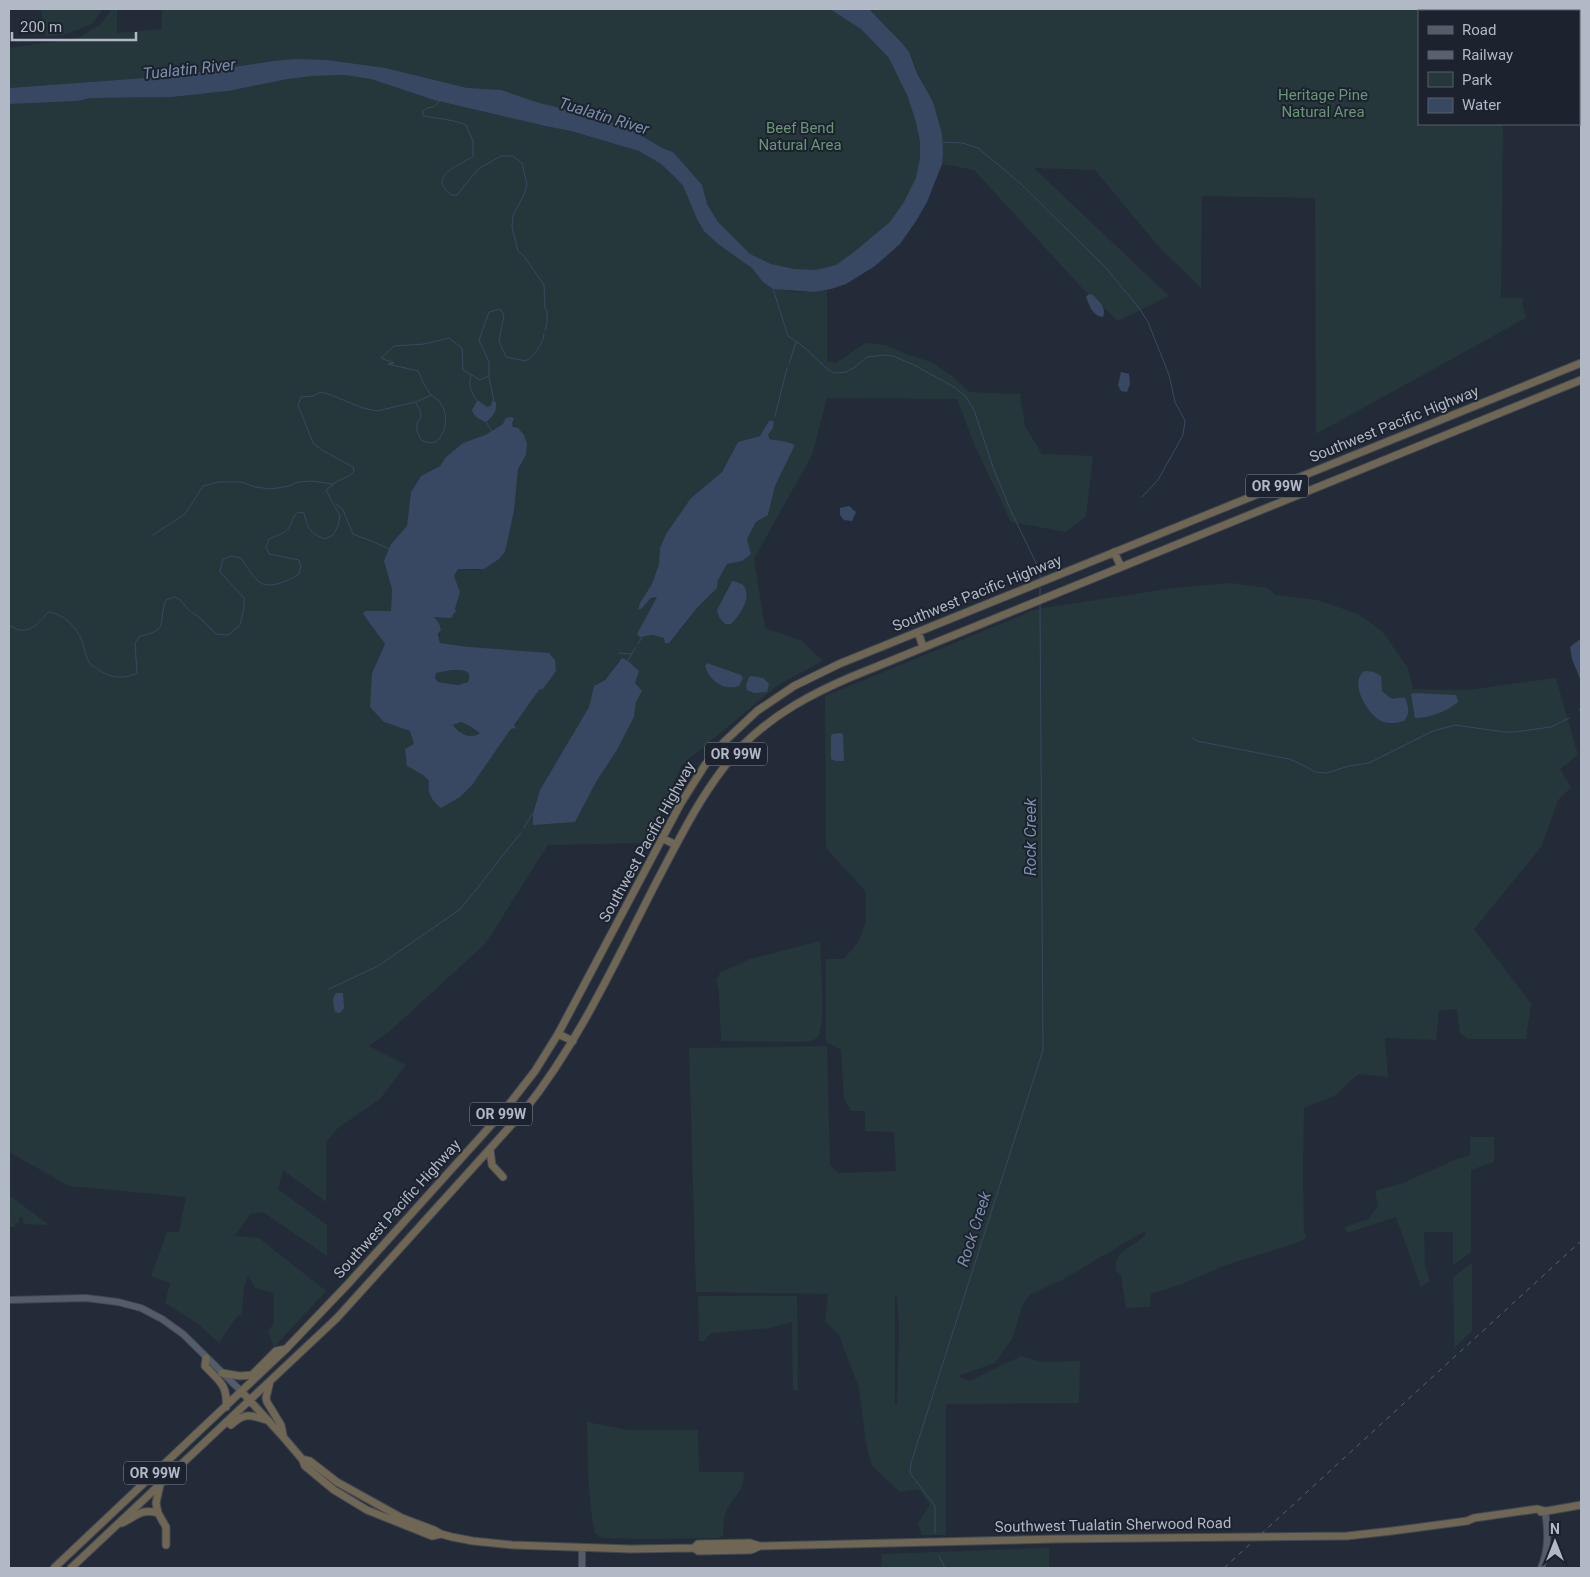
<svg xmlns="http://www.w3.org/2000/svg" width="1590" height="1577" viewBox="0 0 1590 1577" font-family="Roboto,sans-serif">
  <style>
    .green { fill: #25373a; fill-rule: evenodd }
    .water { fill: #394862; fill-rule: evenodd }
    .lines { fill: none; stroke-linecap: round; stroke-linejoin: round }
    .stream { stroke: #394862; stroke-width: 1 }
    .major-casing { stroke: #404653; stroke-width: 8 }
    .highway-casing { stroke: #414854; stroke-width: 9 }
    .major { stroke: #545c6a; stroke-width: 6 }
    .highway { stroke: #6f6654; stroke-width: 7 }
    .rail { stroke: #586170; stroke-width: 1; stroke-dasharray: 5 5; stroke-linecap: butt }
    .labels { text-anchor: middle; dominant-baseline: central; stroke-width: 4; stroke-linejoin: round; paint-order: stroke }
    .shield { fill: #1c222e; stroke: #848b98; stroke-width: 1 }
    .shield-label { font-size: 14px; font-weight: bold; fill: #b1b8c6 }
    .park-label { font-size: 15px; fill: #699676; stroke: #1c222e }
    .street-label { font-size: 15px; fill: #b1b8c6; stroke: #1c222e }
    .water-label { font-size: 16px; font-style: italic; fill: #7b8eac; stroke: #1c222e }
  </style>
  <rect width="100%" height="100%" fill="#232b39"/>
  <path class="green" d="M41 9H103L92 24 64 35 45 36Z
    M112 9H117V33L162 29V9H858L918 93 929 171 880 244 827 274 751 267C759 273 766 283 775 287 787 294 814 292 827 290V361L836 363 865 343 886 345 906 354 931 362 952 376 969 392 1020 394 1025 426 1042 454 1093 456 1086 516 1066 532 1011 522 975 446 957 399 827 398 812 455 754 559 765 628 802 641 823 661 778 685 682 765 647 843 548 845 485 944 391 1030 369 1046 406 1065 380 1099 338 1128 326 1142V1202L283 1170 278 1189 327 1225V1256L263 1212 250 1214 235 1236 259 1238 326 1291 274 1347 268 1332 274 1322V1293L255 1288 248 1276 244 1288 242 1315 237 1316 219 1343 198 1324 165 1303 170 1283 151 1276 167 1232H179L186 1197 69 1186 9 1152V104L77 101 91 98 172 97 228 91 288 79 313 76 344 75 371 79 434 100 545 126 571 131 639 151 661 164 676 178 683 186 697 219 718 244 730 252 683 183 652 151 327 60C290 59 256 63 221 71L220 69 172 76 9 88V48L78 38 101 24ZM512 423 526 455 518 469 514 511 505 552 479 570 458 569 454 576 460 592 455 609 434 616 439 628 440 643 469 647 543 689 539 690 514 725 513 728 428 788 429 781 423 775 407 766 415 744 410 731 384 722 372 673 385 644 363 614 365 611H391L392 589 384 561 391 544 407 526 411 492 421 476 440 466 446 457 463 443 485 435 503 424ZM768 424 773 428 768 435C774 444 786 440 795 445L775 486 768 515 756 522 747 539 742 561 727 564 718 580 717 588 697 608 680 630 664 638 652 635 640 637 657 597 640 603 652 584 659 564 660 548 666 534 691 498 722 472 738 442 760 436ZM738 582C740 584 743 585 745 587 753 596 738 617 731 624L726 592 729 585ZM618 661H628L638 675 635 683 642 691 636 702 634 717 617 750 596 782 540 790 589 707 594 686C605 680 612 673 618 661Z
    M869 9H1529L1532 11H1419V124H1503L1501 298H1522L1523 307 1526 318 1316 434 1315 198 1202 196 1201 288 1158 246 1095 170 1034 168 1169 296 1118 321 1081 287 974 170 942 164 943 153 921 78C915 70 914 60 909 53 898 37 883 23 869 9Z
    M1231 583 1267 588 1276 595 1317 600 1358 614 1382 631 1408 668 1413 689 1467 690 1556 678 1578 755 1560 769 1571 787 1558 800 1542 846 1474 929 1531 1003 1526 1039H1468L1460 1033 1457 1009 1439 1011 1436 1040 1385 1038 1388 1077 1359 1074 1348 1083 1338 1094 1304 1108 1303 1175 1304 1234 1306 1235V1238L1299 1242 1226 1265 1182 1284 1151 1294 1150 1307 1126 1308 1121 1275 1116 1271C1112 1251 1133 1248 1145 1235V1231L1062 1280 1031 1294 1023 1304 1012 1339 995 1363 958 1376 969 1381 1021 1356 1043 1362 1080 1361 1079 1403 946 1404V1535H922L918 1523 930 1504 918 1489 900 1492 872 1466 866 1443 859 1387 843 1347 840 1336 825 1322 828 1294 696 1292 689 1048 827 1046 830 1165 838 1173 896 1171 894 1132 865 1131V1111H851L844 1098 841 1049 826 1042V959H844L859 941 866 920V892L826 848 825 696 1037 609 1174 588ZM895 1295H897L899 1327 897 1405 895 1404Z
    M452 670C462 671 473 668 468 682L458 685 438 682 435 678 436 673Z
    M461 722 470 726 480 733C471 740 458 733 453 725Z
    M820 941C821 958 825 1024 819 1035 816 1039 813 1040 809 1042L721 1041 719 993 716 980 720 973 750 959Z
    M1470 1137H1494V1162L1471 1170V1252L1453 1265V1232H1424L1425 1265 1430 1281 1421 1287 1396 1217 1347 1233 1345 1227 1368 1219 1378 1206 1375 1191 1403 1183 1452 1161 1470 1155Z
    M9 1195 49 1225 25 1224 23 1222 22 1217H19V1223H15V1227H9Z
    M1472 1263V1331L1454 1348 1453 1277Z
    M698 1296H797L798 1390H793L792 1322 770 1328 711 1333 704 1341H699Z
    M587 1422 628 1430H698L699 1472H744C744 1494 733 1495 726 1512 723 1520 724 1528 723 1536L719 1538 648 1539 602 1538 595 1533C587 1497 588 1459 587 1422Z
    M1049 1548V1568H881L882 1554Z"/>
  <path class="water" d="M830 9H869L901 42 909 52 917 73 933 102 942 134 943 153 942 164 927 202 916 221 900 244 875 266 846 284 831 289 814 292 773 289 763 282 752 268 718 244 704 231 697 219 683 186 676 178 661 164 639 151 571 131 545 126 434 100 371 79 344 75 313 76 288 79 228 91 172 97 91 98 77 101 9 104V88L172 76 274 61 296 59 327 60 385 68 467 88 501 90 536 102 603 119 635 132 664 149 673 152 702 185 707 204 718 222 750 254 771 264 794 269 816 270 836 265 854 252 890 222 904 202 916 178 920 158V141L916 122 908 97 889 58 861 29Z
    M1089 294 1093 295C1099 302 1107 307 1103 317 1092 316 1090 306 1086 297Z
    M1121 372 1129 374 1130 384 1127 392 1121 391 1118 385Z
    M477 401H479L487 407 491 406 492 401 496 402C497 412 493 416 486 422 479 419 474 417 472 410Z
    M512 417 514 419 512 423 513 427 518 428 524 435 527 444 526 455 518 469 514 511 505 552 499 559 484 569H458L454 576 460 592 455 609 456 612 454 613 452 617 450 618 434 617 439 623 441 630 438 634 440 643 469 647 549 653 555 660 556 671 543 689 539 690 514 725 516 729 513 728 510 730 472 785 460 797 441 808C431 800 427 793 429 781L423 775 407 766 405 749 414 744 410 731 384 722 370 707 372 673 385 644 363 614 365 611H391L392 589 384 561 391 544 407 526 411 492 421 476 440 466 446 457 463 443 485 435 503 424 506 418ZM452 670C462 671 473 668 468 682L458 685 438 682 435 678 436 673ZM461 722 470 726 480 733C471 740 458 733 453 725Z
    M769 421H774L773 428 768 435 770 439C779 441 787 441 795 445L775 486 768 515 756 522 747 539 751 554 742 561 727 564 718 580 717 588 697 608 669 643H665L664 638 652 635 640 637 637 634 657 597 651 598 641 609 638 610 640 603 652 584 659 564 660 548 666 534 691 498 722 472 738 442 760 436Z
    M849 506 856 512 852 521 844 520 840 515V508Z
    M732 581C759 584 743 613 731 624H725L719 617 717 610Z
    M1579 640H1581V681L1572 659 1570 647Z
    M622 658 628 661 639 671 635 683 642 691 636 702 634 717 617 750 596 782 575 822 533 825V814L540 790 589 707 594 686 605 680Z
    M707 663 741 675 743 678 739 686C723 691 710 681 705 666Z
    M1365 671 1374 672 1381 676 1382 691C1396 704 1391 696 1405 698 1409 707 1410 714 1404 721 1398 723 1390 724 1384 722 1369 718 1347 681 1365 671Z
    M752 676 763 678 769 684 767 692 754 693 747 690 746 686 749 677Z
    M1415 693 1456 695 1458 702C1446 712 1429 718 1415 718L1411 694Z
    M840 733 843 734 844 761H836L831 759V736L832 734Z
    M336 993H343L344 1008 340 1013 335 1012C333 1005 332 998 336 993Z"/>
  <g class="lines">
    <path class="stream" d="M440 101 433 107 427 108 423 111V116C435 118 456 120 466 125L473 141V156C460 166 426 175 451 195H457L478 169 501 156H513L522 163 527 184 524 195 513 215 512 227 518 251 524 256 544 285 545 308 547 312V323L545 330
      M941 142 963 143 978 148 1020 183 1106 268 1139 308 1148 322 1169 375 1175 402 1185 421 1183 435 1158 480 1142 497
      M773 289 788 336 804 347 825 367 832 372 837 373 846 372 855 367 867 357 884 355 893 356 914 365 954 387 966 397 974 410 994 470 1011 511 1040 571V579
      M789 364 796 342
      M471 375C468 386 471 392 477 401
      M489 377 494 401
      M416 402 431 395
      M775 416 787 368
      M486 422 492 431
      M336 504 343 510 353 534 374 542 389 549
      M153 535 185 514 203 486 219 482H241L255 487 271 489 289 486 298 482 312 481 333 484
      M1040 585V596
      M9 625C12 627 17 630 20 630 33 632 41 620 48 612 64 614 76 626 82 641 84 647 85 654 88 660 89 664 93 666 96 668 109 678 123 680 137 673L135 643 140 636C171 630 157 622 166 600L174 597 179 599 190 611 200 618 216 634 228 635 240 625 244 608V598L220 572 223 559 231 556 241 558C246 565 251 575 258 581 269 591 289 580 299 574L301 566 299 560 269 554 266 547 269 539C275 536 284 534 288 529 293 523 292 515 299 512L304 513C308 528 310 534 325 539L333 535 338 526 340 516 326 490 336 482 349 476 354 471 353 467 322 450 313 443 298 405 301 397 313 396 321 392 331 395 363 408 377 411 415 402 420 410 421 417 417 423V431L421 440C428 443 433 445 439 439 448 427 448 411 438 400 436 398 433 397 431 395 426 389 422 379 418 371L388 364 394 363 381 358 394 346 424 344 449 338 462 348 463 370 480 380 489 376V362L479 340 489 312 500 309 504 315 499 341 506 357 526 361C534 355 543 345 544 334
      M638 644 643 636
      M619 653 631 654
      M627 662 636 647
      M1579 710 1581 708
      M1193 738 1197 741 1289 759 1303 765 1315 772 1327 773 1349 766 1369 763 1433 731 1455 725 1504 732H1514L1551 727 1569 718
      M524 828 532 814
      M329 989 378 966 459 910C481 886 499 858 521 833
      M935 1533V1506L910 1473 911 1463 1043 1050 1040 603
      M939 1556 945 1568"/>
    <g class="major-casing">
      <path id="major" d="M9 1300 86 1298 118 1302 141 1308 162 1319 183 1334 242 1392
        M582 1568V1547
        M1541 1568C1549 1549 1548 1531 1545 1511"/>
    </g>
    <g class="highway-casing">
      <path id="highway" d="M1114 552 1121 567
        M918 632 923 647
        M662 838 676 845
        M558 1034 573 1041
        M490 1150 492 1165 503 1177
        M206 1358 205 1366C219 1381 228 1385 226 1407
        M222 1373 240 1376 252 1375 276 1351 286 1349
        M270 1381 266 1398 267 1402 281 1425 283 1435
        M242 1392 285 1439 302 1459 305 1466 334 1490 367 1510 432 1536 441 1534
        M231 1425C245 1412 250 1415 267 1420
        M302 1459 310 1461 337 1482 402 1518 434 1530 441 1534 452 1537 473 1541 512 1545 631 1549 694 1548 698 1551 751 1550 760 1546
        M160 1485 156 1503 158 1513 166 1527V1545
        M1541 1512 1581 1505
        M122 1523C137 1516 141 1508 158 1513
        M694 1548 698 1544 750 1543 760 1546 1056 1539 1347 1536 1392 1531 1467 1521 1474 1518 1537 1509 1545 1511
        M54 1568 286 1349 348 1284 503 1112 535 1071 558 1034 681 803 705 765 724 742 757 711 794 686 839 664 1581 363
        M71 1568 337 1318 524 1111C580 1041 617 958 658 879 683 832 706 784 743 745 774 714 811 694 851 677L1581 380"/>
    </g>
    <use href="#major" class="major"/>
    <use href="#highway" class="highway"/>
    <path class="rail" d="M1224 1568 1581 1241"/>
  </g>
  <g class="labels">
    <g class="shield">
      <rect x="1246" y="474.5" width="62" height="23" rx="4"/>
      <rect x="705" y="742.5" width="62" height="23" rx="4"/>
      <rect x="470" y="1102.5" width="62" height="23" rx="4"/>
      <rect x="124" y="1461.5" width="62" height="23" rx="4"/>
    </g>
    <g class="shield-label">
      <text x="1277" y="486">OR 99W</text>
      <text x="736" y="754">OR 99W</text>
      <text x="501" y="1114">OR 99W</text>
      <text x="155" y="1473">OR 99W</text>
    </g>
    <g class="park-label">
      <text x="1323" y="95">Heritage Pine<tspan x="1323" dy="17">Natural Area</tspan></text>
      <text x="800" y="128">Beef Bend<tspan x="800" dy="17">Natural Area</tspan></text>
    </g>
    <g class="street-label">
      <text transform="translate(1394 424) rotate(-22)">Southwest Pacific Highway</text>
      <text transform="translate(977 593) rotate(-22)">Southwest Pacific Highway</text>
      <text transform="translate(647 842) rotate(-61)">Southwest Pacific Highway</text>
      <text transform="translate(397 1209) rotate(-48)">Southwest Pacific Highway</text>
      <text transform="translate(1113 1525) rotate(-1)">Southwest Tualatin Sherwood Road</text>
    </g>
    <g class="water-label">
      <text transform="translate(189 69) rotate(-6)">Tualatin River</text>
      <text transform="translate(604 116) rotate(17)">Tualatin River</text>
      <text transform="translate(1030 837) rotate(-90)">Rock Creek</text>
      <text transform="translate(974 1229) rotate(-72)">Rock Creek</text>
    </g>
  </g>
  <rect width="1590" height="1577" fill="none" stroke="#b1b8c6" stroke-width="20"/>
  <rect x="1418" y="10" width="162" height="115" fill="#1c222e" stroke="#585e6b"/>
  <rect x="1428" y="26" width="25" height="8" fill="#545c6a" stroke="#585e6b"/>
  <text x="1462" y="35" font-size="15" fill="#b1b8c6">Road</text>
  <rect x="1428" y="51" width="25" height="8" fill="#586170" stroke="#585e6b"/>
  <text x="1462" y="60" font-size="15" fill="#b1b8c6">Railway</text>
  <rect x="1428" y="72" width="25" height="15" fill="#25373a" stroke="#585e6b"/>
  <text x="1462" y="85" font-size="15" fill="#b1b8c6">Park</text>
  <rect x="1428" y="98" width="25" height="15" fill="#394862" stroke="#585e6b"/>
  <text x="1462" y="110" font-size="15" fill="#b1b8c6">Water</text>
  <g transform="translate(1555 1542)" stroke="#1c222e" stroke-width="4" paint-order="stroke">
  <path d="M0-4L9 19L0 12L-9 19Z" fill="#b1b8c6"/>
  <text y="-8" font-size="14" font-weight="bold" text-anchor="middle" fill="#b1b8c6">N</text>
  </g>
  <path d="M12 32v8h124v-8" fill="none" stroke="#b1b8c6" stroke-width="2.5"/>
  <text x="20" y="32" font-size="15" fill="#b1b8c6" stroke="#1c222e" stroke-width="4" paint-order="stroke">200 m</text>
</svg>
